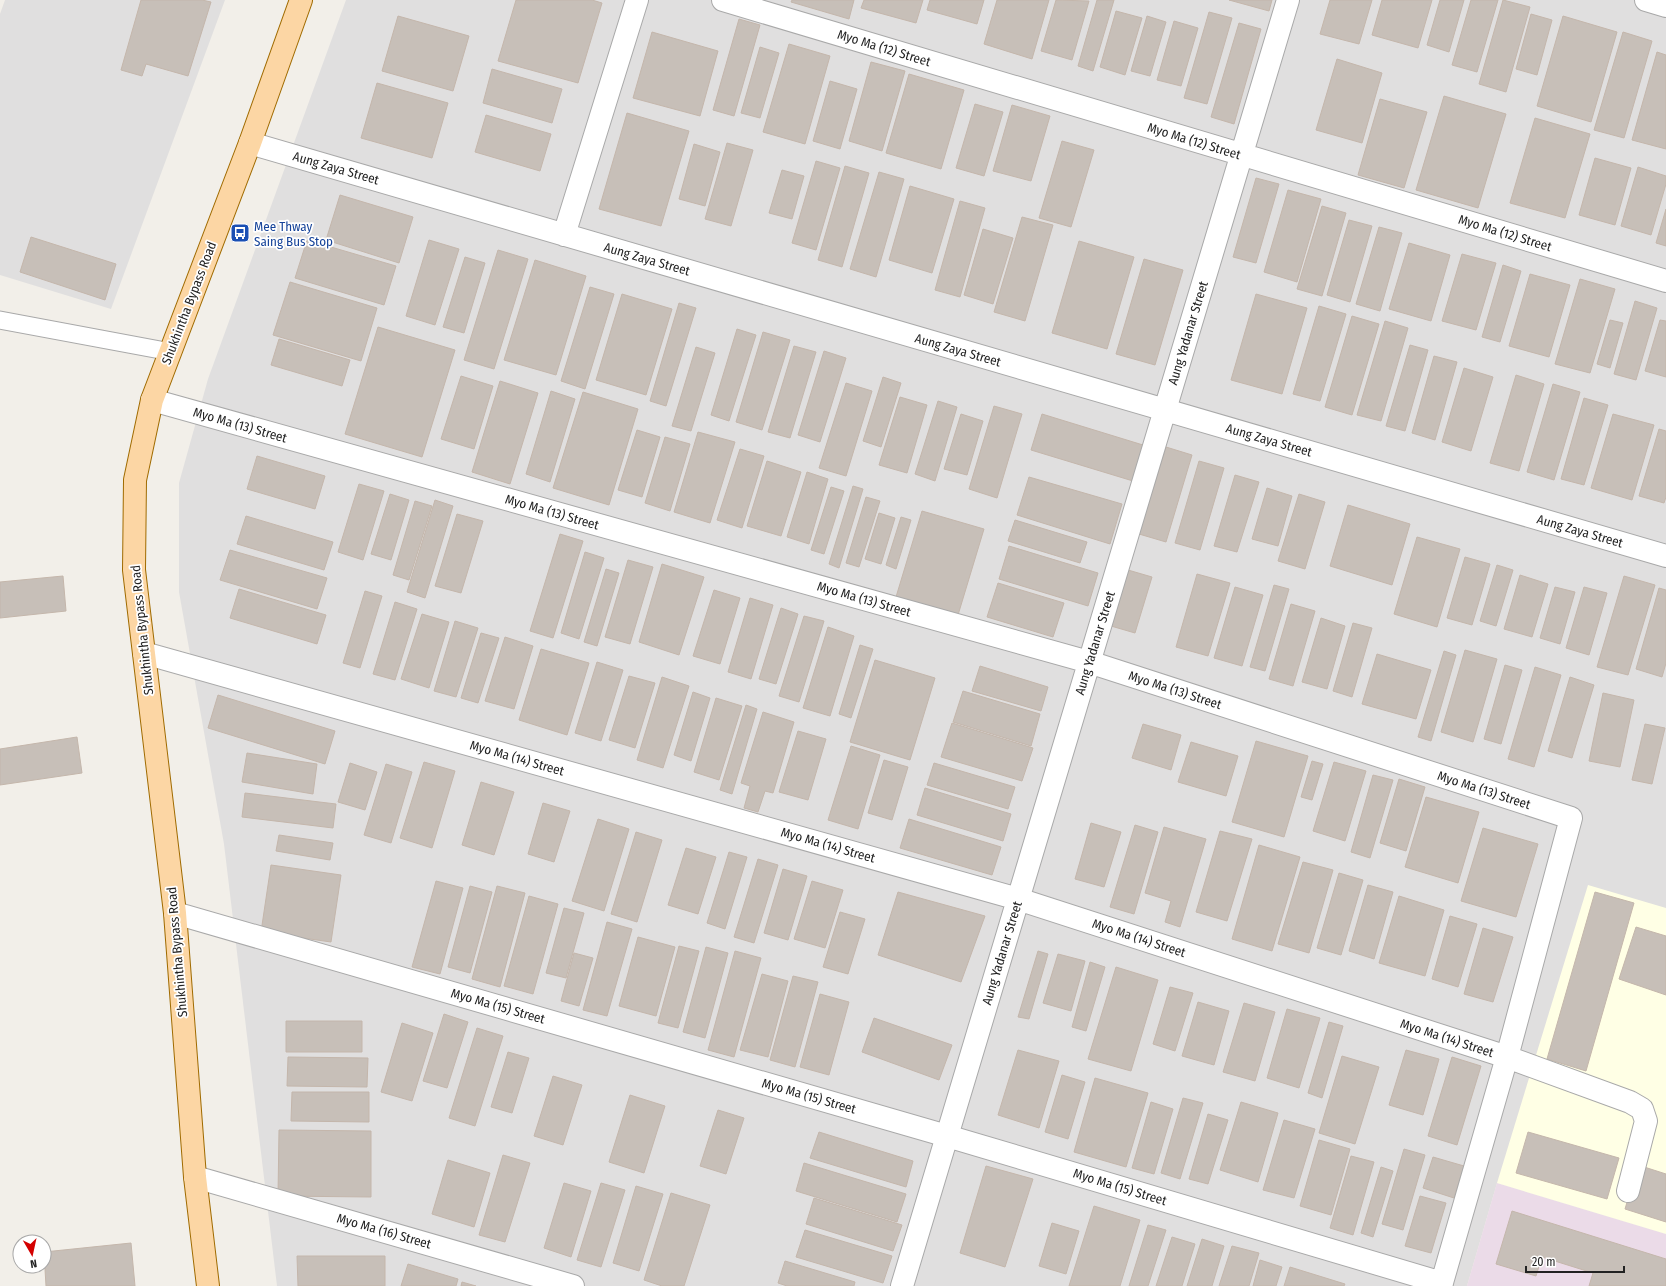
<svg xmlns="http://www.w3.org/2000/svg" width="1666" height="1286" viewBox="0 0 1666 1286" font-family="'Fira Sans Condensed',sans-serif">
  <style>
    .residential { fill: #e0dfdf }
    .industrial { fill: #ebdbe8 }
    .education { fill: #ffffe5 }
    .building { fill: #c7bfb8; stroke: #c4b6ab }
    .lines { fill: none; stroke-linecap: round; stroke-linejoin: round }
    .service-casing { stroke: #a9a9a9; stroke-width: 19 }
    .minor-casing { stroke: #a9a9a9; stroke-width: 24 }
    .primary-casing { stroke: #a06b00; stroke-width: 24 }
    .service { stroke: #fff; stroke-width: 17 }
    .minor { stroke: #fff; stroke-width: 22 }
    .primary { stroke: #fcd6a4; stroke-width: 22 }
    .labels { text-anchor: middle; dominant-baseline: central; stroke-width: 3.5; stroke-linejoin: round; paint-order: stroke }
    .street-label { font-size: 13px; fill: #222; stroke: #fff }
    .transit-label { font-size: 13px; fill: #164399; stroke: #fff; text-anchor: start }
  </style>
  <rect width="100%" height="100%" fill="#f2efe9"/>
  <path class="residential" d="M5 0H225L111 309 0 275V14Z
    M346 0H1666V1234L1497 1183 1467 1286H277L224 844 179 592V483L208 379Z"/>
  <path class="industrial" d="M1497 1183 1666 1234V1286H1467Z"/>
  <path class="education" d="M1588 885 1666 908V1234L1497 1183Z"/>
  <path class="building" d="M141 0H202L211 2 188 76 146 64 142 76 121 70Z
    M516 0H592L602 3 578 83 498 61Z
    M792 0H854L849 19 791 2Z
    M864 0H923L916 23 861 8Z
    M930 0H984L977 24 927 10Z
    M997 0H1049L1032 59 984 44Z
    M1056 0 1089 1 1072 60 1041 51Z
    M1097 0H1114L1093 71 1078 66Z
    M1229 0H1272L1269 11Z
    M1330 0H1372L1359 44 1320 34Z
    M1382 0H1432L1418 48 1372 35Z
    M1440 0H1464L1449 52 1427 45Z
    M1471 0H1498L1477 72 1452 65Z
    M1503 0 1530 7 1506 92 1479 84Z
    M1116 11 1142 18 1125 75 1100 67Z
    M1209 12 1232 18 1207 104 1184 98Z
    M1531 14 1552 20 1537 75 1516 69Z
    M398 16 469 36 453 91 382 71Z
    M1147 16 1166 22 1150 76 1131 71Z
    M1563 16 1617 32 1591 122 1537 106Z
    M739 19 760 25 734 116 713 110Z
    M1174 21 1198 28 1181 86 1157 80Z
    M1239 23 1261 29 1234 124 1211 117Z
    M652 32 718 51 700 116 633 98Z
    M1623 32 1652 41 1624 138 1594 130Z
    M789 44 830 56 805 144 763 132Z
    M760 47 779 53 760 118 741 113Z
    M1657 52 1666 55V149L1632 140Z
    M1337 59 1382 73 1362 143 1316 130Z
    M871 62 905 71 882 151 849 141Z
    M492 69 562 89 552 123 483 103Z
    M909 74 964 90 941 169 886 153Z
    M830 81 857 89 840 149 813 141Z
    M377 83 448 103 432 158 361 138Z
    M1444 96 1506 114 1478 208 1416 190Z
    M1380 99 1427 112 1404 188 1358 175Z
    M975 104 1003 112 984 176 956 168Z
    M1012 105 1050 116 1031 181 993 171Z
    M627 113 689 131 661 226 599 209Z
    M486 115 551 134 540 171 475 152Z
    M1535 118 1590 134 1565 218 1510 203Z
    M1062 141 1094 150 1071 227 1039 218Z
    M727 143 753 150 731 226 705 219Z
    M694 144 720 152 705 206 679 199Z
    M1595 158 1631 168 1615 225 1579 215Z
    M816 161 840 168 816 250 792 243Z
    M845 166 869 173 842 267 818 260Z
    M1638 167 1666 176V184L1651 235 1621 226Z
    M782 170 804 176 792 219 769 213Z
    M879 172 904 179 876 277 850 269Z
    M1256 178 1279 184 1256 263 1233 257Z
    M910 186 954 199 932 273 889 260Z
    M1288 190 1321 199 1297 282 1264 272Z
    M340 195 413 217 399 263 326 240Z
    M960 201 985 208 960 297 935 290Z
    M1322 206 1346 213 1322 296 1297 289Z
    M1666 209V246L1656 243Z
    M1022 217 1053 225 1025 321 994 312Z
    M1349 220 1372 226 1350 302 1327 295Z
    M1379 227 1402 233 1380 311 1356 304Z
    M983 229 1013 238 993 304 964 295Z
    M31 237 116 264 105 300 20 272Z
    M307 240 396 266 384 305 295 278Z
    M429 240 459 249 435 325 406 316Z
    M1079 241 1134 257 1107 349 1052 333Z
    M1409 243 1450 255 1431 321 1389 309Z
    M498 250 528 259 494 369 464 360Z
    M1462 254 1496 263 1476 330 1442 321Z
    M465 257 485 263 464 333 443 327Z
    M1144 259 1183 270 1155 365 1116 354Z
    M535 260 586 276 556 375 504 360Z
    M1503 265 1521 271 1500 342 1482 337Z
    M1530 274 1570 285 1549 357 1509 346Z
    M1580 279 1615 289 1590 373 1555 364Z
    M290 282 377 308 361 361 273 335Z
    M590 287 614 294 585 389 561 381Z
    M622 294 672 309 646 395 596 380Z
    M1256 294 1307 308 1282 394 1231 380Z
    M1635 301 1657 308 1636 380 1614 374Z
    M679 303 696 308 666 406 650 401Z
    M1319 306 1346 314 1320 401 1293 394Z
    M1352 316 1379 324 1352 415 1325 407Z
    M1610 320 1623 323 1610 368 1597 364Z
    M1660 320 1666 321V377L1645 371Z
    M1385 321 1408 328 1381 421 1357 415Z
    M378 327 455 350 422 457 345 434Z
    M737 329 756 335 729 421 711 415Z
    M763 332 790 340 762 430 736 422Z
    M279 339 350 360 342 386 271 365Z
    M1410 345 1428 350 1405 431 1386 426Z
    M794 346 816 352 790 438 768 432Z
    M696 347 715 353 691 431 672 426Z
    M824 351 846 358 820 442 798 435Z
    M1434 356 1457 362 1435 440 1412 433Z
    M1464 368 1493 377 1471 451 1442 442Z
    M1516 375 1544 384 1519 471 1490 463Z
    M461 376 493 386 474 449 441 439Z
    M883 377 901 383 881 447 863 441Z
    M500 381 538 393 510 484 472 472Z
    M846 383 872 391 846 476 819 468Z
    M1553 384 1580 392 1554 480 1527 472Z
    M551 391 575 399 550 482 526 474Z
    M583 392 638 409 609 505 553 488Z
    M900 397 927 405 907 473 879 465Z
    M1584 398 1608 405 1584 485 1561 479Z
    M938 401 957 407 935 481 915 474Z
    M994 406 1022 414 997 498 969 489Z
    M961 414 983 421 967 475 944 469Z
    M1042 414 1143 445 1133 481 1031 450Z
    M1613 414 1654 425 1632 500 1591 488Z
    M1659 429 1666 431V497L1664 503 1639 496Z
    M637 430 660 437 642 497 618 490Z
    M698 432 735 442 710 523 674 512Z
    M665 437 690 444 670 511 645 503Z
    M1166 447 1192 455 1166 542 1139 534Z
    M740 449 764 456 742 528 717 520Z
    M257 456 325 476 315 509 247 489Z
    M767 461 801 472 781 536 747 526Z
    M1199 461 1224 468 1200 550 1175 543Z
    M807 472 828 479 809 544 787 537Z
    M1235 475 1259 482 1237 552 1214 546Z
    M1029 477 1122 504 1110 544 1017 515Z
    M359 484 384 491 363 560 338 552Z
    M853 486 863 489 839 568 829 564Z
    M831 487 844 491 824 554 811 550Z
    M1267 488 1292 496 1278 546 1252 539Z
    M390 494 409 500 391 560 371 554Z
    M1299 494 1325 502 1305 569 1278 561Z
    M866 497 880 501 859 567 846 563Z
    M435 500 453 506 425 598 407 592Z
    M415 501 432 506 409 580 393 575Z
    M1348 505 1410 524 1392 585 1330 566Z
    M922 511 984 529 958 615 896 597Z
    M879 513 895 518 881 564 865 559Z
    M457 514 483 521 461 593 435 586Z
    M246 516 333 542 324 570 237 544Z
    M901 517 911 520 896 569 886 565Z
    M1015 520 1087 542 1080 563 1008 541Z
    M560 534 583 541 553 638 530 631Z
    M1417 537 1460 549 1437 627 1394 614Z
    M1009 546 1098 573 1088 606 999 579Z
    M230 550 327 578 317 609 220 580Z
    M585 552 604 558 579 639 561 633Z
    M1465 557 1490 564 1472 625 1447 618Z
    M628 560 653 567 630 644 605 637Z
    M662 564 704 577 679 655 639 642Z
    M1497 565 1513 570 1496 626 1480 621Z
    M606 569 619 573 597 646 584 642Z
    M1128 570 1152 577 1135 633 1111 626Z
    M1197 574 1230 583 1208 656 1176 647Z
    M1520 575 1548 584 1532 637 1504 629Z
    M63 576 66 611 0 618V582Z
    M1624 576 1655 585 1628 675 1597 667Z
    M998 583 1064 603 1053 637 987 617Z
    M1274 585 1289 589 1265 671 1250 667Z
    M1235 587 1263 595 1242 666 1214 658Z
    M1555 587 1575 592 1560 644 1540 638Z
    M1584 587 1607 593 1589 655 1566 648Z
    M1659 588 1666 590V663L1662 677 1636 669Z
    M239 589 326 615 317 644 230 618Z
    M714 590 740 598 720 664 693 656Z
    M365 591 382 596 360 668 343 663Z
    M750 598 773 605 751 679 728 672Z
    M395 602 417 609 395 680 373 674Z
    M1291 604 1315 611 1293 686 1269 679Z
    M781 608 798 614 776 684 759 679Z
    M422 614 449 622 429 688 401 679Z
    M804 616 824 621 799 702 779 696Z
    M1321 618 1345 626 1327 689 1302 682Z
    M455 621 478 628 456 697 434 691Z
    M1353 623 1372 628 1352 697 1333 691Z
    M828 627 854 636 830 716 803 708Z
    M481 633 499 638 478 703 461 698Z
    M505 637 533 646 514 709 485 701Z
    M860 645 873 649 851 718 839 714Z
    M541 649 589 663 567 735 519 720Z
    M1465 650 1497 659 1473 742 1441 732Z
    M1444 651 1456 655 1431 741 1418 737Z
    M1377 654 1431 670 1416 719 1362 704Z
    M875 660 935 678 910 760 850 742Z
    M597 662 623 670 601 741 575 733Z
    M1505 665 1522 670 1501 744 1484 739Z
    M980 666 1048 687 1041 711 972 691Z
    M1535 667 1561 675 1534 767 1508 759Z
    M629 676 655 683 635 748 609 740Z
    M662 677 689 686 663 768 637 760Z
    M1570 677 1594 685 1572 758 1548 751Z
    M963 691 1040 714 1031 746 953 722Z
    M693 692 710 698 691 761 674 755Z
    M1603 693 1634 700 1620 767 1589 761Z
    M218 695 335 731 325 764 208 728Z
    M716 698 742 706 719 780 694 772Z
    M746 705 757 709 732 794 720 790Z
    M763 712 794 722 773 793 765 791 758 812 744 808 750 786 741 783Z
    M952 723 1033 748 1022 781 941 757Z
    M1143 724 1181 735 1171 770 1132 758Z
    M1645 724 1665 728 1652 784 1632 780Z
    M798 731 826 739 808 800 779 792Z
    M77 737 82 773 0 785V749Z
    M1256 741 1308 756 1284 837 1232 822Z
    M1191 742 1238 756 1226 796 1178 782Z
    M851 746 880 755 858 829 828 820Z
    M247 753 317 764 313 794 242 782Z
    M884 760 908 767 892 820 868 813Z
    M1312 761 1323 764 1312 800 1301 797Z
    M424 762 455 771 432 848 400 838Z
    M1334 762 1366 771 1345 841 1313 831Z
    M350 763 377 772 365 810 338 802Z
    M934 763 1015 787 1008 809 927 785Z
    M386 764 412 772 391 843 364 835Z
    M1373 775 1393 780 1370 858 1351 852Z
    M1399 779 1425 787 1406 851 1380 843Z
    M481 782 514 792 494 855 462 845Z
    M925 788 1011 814 1003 841 917 815Z
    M245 793 336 804 333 828 242 817Z
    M1426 797 1479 812 1458 883 1405 867Z
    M543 803 570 811 554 862 528 854Z
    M598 819 629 829 604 911 572 901Z
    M909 819 1001 847 992 875 900 848Z
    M1091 823 1121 832 1104 887 1075 879Z
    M1135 825 1158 832 1134 914 1110 907Z
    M1164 827 1206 839 1180 927 1165 922 1171 901 1145 893Z
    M1483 828 1538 844 1516 917 1461 901Z
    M1220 831 1252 839 1227 921 1196 912Z
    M636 832 662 840 637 922 611 914Z
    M279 835 333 843 330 860 276 851Z
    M1259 845 1300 857 1272 951 1232 939Z
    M686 848 716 857 698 914 668 905Z
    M729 852 747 857 725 929 707 923Z
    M758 859 778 865 754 943 734 937Z
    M1303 862 1333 870 1309 953 1278 944Z
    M271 865 341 875 331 942 261 932Z
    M783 869 807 876 788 940 764 933Z
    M1339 873 1363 880 1341 955 1317 948Z
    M436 881 463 888 440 974 412 967Z
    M812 881 843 890 825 948 794 939Z
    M1368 885 1393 892 1374 959 1349 951Z
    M470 886 492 892 470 973 448 967Z
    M497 886 525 893 500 987 472 979Z
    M898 892 985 916 961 982 878 955Z
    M1595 892 1634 903 1586 1071 1547 1059Z
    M529 896 558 904 533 994 504 986Z
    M1399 896 1444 910 1425 976 1379 963Z
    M564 908 584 913 566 978 546 973Z
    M840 912 865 919 848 974 823 967Z
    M1450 916 1477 924 1458 987 1432 979Z
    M607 922 632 929 607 1016 583 1010Z
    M1636 927 1666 936V995L1619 979Z
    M1483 928 1513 937 1493 1002 1464 994Z
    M638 937 675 947 656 1016 619 1006Z
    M679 946 699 951 678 1028 658 1023Z
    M706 947 728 953 705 1038 683 1032Z
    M735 951 761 958 734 1057 708 1050Z
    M1038 951 1048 954 1029 1019 1018 1017Z
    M574 953 593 958 579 1006 561 1001Z
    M1058 954 1085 961 1071 1011 1043 1003Z
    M1090 962 1105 967 1086 1031 1072 1027Z
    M1116 967 1158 980 1131 1071 1088 1059Z
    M762 974 788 981 768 1057 740 1050Z
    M793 976 818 982 795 1067 770 1060Z
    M1170 987 1193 993 1175 1051 1153 1044Z
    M820 994 849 1002 829 1075 800 1067Z
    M1198 1002 1229 1011 1214 1065 1182 1056Z
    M1244 1003 1275 1012 1255 1081 1223 1072Z
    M1287 1009 1320 1018 1299 1088 1267 1078Z
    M444 1014 468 1022 447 1088 423 1081Z
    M874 1018 952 1045 939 1080 862 1052Z
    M286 1021H362V1052H286Z
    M1329 1022 1343 1026 1322 1098 1308 1093Z
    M402 1023 433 1033 412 1101 381 1092Z
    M477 1028 503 1036 475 1126 449 1118Z
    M1018 1050 1059 1061 1039 1128 998 1115Z
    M1406 1050 1439 1059 1423 1115 1389 1105Z
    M508 1052 529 1058 512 1113 491 1107Z
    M1342 1056 1379 1067 1355 1144 1319 1133Z
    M288 1057 368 1058 367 1087 287 1086Z
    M1452 1057 1481 1066 1457 1145 1428 1136Z
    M1062 1075 1085 1082 1068 1139 1045 1132Z
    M553 1076 582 1085 563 1145 534 1136Z
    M1095 1078 1148 1093 1126 1167 1074 1152Z
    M292 1092H369V1122L291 1121Z
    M630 1095 665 1106 644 1173 609 1162Z
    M1183 1098 1203 1103 1180 1179 1161 1173Z
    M1151 1102 1173 1109 1154 1174 1132 1168Z
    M1241 1102 1278 1113 1258 1182 1220 1170Z
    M718 1110 744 1118 726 1174 700 1166Z
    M1208 1114 1228 1120 1208 1184 1189 1179Z
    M1284 1120 1315 1129 1294 1198 1263 1190Z
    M279 1130 371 1131V1197L278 1196Z
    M819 1132 913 1161 906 1187 810 1158Z
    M1528 1132 1619 1158 1607 1199 1516 1173Z
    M1319 1140 1350 1149 1331 1215 1300 1206Z
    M1404 1149 1425 1155 1403 1230 1382 1224Z
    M503 1155 530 1163 505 1242 479 1235Z
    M1351 1156 1374 1162 1353 1235 1330 1228Z
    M1433 1157 1464 1166 1454 1198 1423 1188Z
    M448 1160 490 1173 474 1227 432 1214Z
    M804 1163 906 1194 897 1222 796 1191Z
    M1638 1165 1666 1174V1222L1625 1209Z
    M986 1166 1033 1179 1005 1267 960 1253Z
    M1381 1167 1393 1171 1373 1237 1361 1233Z
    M564 1183 591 1191 571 1257 544 1248Z
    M601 1183 625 1190 601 1267 577 1260Z
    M636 1186 663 1194 639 1271 613 1263Z
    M671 1193 710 1205 684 1286H662L644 1280Z
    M1420 1196 1446 1203 1431 1253 1405 1246Z
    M814 1198 902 1225 893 1251 806 1224Z
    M1094 1206 1140 1220 1120 1286H1069Z
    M1512 1211 1666 1259V1286H1589L1593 1273 1542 1257 1536 1276 1496 1264Z
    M1052 1223 1079 1231 1066 1274 1039 1266Z
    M1148 1225 1166 1230 1148 1286H1129Z
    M805 1230 892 1256 883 1283 796 1257Z
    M1172 1237 1195 1244 1182 1286H1156Z
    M1202 1239 1224 1246 1212 1286H1187Z
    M131 1243 135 1286H46L44 1252Z
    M1232 1246 1259 1253 1249 1286H1219Z
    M297 1256H385V1286H298Z
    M1260 1260 1282 1267 1276 1286H1253Z
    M785 1261 855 1282 854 1286H787L778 1283Z
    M408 1264 458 1279 456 1286H401Z
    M1290 1267 1345 1284 1344 1286H1284Z
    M462 1282 476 1286H461Z"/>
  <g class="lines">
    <g class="service-casing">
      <path id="service" d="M0 320 171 352"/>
    </g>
    <g class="minor-casing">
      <path id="minor" d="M723 0 1666 281
        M1646 0 1666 6
        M250 143 1666 556
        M564 235 637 0
        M152 400 1089 662 1571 818 1507 1057 1441 1286
        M144 653 1018 899 1507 1057 1630 1102 1642 1109 1646 1121 1628 1191
        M175 913 947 1136 1442 1283
        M195 1177 573 1286
        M902 1286 1288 0"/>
    </g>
    <g class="primary-casing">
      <path id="primary" d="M208 1286 195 1177 175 913 134 570 135 480 152 400 250 143 301 0"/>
    </g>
    <use href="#service" class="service"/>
    <use href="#minor" class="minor"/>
    <use href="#primary" class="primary"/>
  </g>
  <defs>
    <g id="bus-square" transform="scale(1)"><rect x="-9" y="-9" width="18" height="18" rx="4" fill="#1a4fb4" stroke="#fff"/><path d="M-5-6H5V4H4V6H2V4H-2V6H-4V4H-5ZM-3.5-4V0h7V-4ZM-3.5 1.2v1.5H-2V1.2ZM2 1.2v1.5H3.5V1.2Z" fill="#fff"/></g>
  </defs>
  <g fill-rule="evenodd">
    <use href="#bus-square" x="240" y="233"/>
  </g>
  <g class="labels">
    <g class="street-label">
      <text transform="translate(884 48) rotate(17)">Myo Ma (12) Street</text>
      <text transform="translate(1194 141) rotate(17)">Myo Ma (12) Street</text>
      <text transform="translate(336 168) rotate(16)">Aung Zaya Street</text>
      <text transform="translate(1505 233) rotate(17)">Myo Ma (12) Street</text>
      <text transform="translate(647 259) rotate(16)">Aung Zaya Street</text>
      <text transform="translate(189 303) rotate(-69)">Shukhintha Bypass Road</text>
      <text transform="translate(1188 333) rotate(-73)">Aung Yadanar Street</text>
      <text transform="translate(958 350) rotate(16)">Aung Zaya Street</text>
      <text transform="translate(240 425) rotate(16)">Myo Ma (13) Street</text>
      <text transform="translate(1269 440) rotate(16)">Aung Zaya Street</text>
      <text transform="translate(552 512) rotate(16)">Myo Ma (13) Street</text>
      <text transform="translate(1580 531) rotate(16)">Aung Zaya Street</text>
      <text transform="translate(864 599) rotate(16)">Myo Ma (13) Street</text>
      <text transform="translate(142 630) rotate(-96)">Shukhintha Bypass Road</text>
      <text transform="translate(1095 643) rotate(-73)">Aung Yadanar Street</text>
      <text transform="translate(1175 690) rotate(18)">Myo Ma (13) Street</text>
      <text transform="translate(517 758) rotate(16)">Myo Ma (14) Street</text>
      <text transform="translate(1484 790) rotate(18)">Myo Ma (13) Street</text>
      <text transform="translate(828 845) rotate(16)">Myo Ma (14) Street</text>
      <text transform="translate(1139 938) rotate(18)">Myo Ma (14) Street</text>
      <text transform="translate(177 952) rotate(-95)">Shukhintha Bypass Road</text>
      <text transform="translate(1002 953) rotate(-73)">Aung Yadanar Street</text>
      <text transform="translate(498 1006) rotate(16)">Myo Ma (15) Street</text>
      <text transform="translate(1447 1038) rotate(18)">Myo Ma (14) Street</text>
      <text transform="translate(809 1096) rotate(16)">Myo Ma (15) Street</text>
      <text transform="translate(1120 1187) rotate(17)">Myo Ma (15) Street</text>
      <text transform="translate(384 1231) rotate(16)">Myo Ma (16) Street</text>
    </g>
    <g class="transit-label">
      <text x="254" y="226">Mee Thway<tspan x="254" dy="15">Saing Bus Stop</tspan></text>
    </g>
  </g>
  <g transform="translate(32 1254) rotate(171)"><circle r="19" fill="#ffffff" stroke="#a7a7a7"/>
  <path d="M0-3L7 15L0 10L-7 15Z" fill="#d40000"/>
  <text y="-6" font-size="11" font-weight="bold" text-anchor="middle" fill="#222222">N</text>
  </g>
  <path d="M1526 1266v6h98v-6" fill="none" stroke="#222222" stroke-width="2"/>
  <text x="1532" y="1266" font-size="12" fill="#222222" stroke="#ffffff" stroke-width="3" paint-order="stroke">20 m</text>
</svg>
